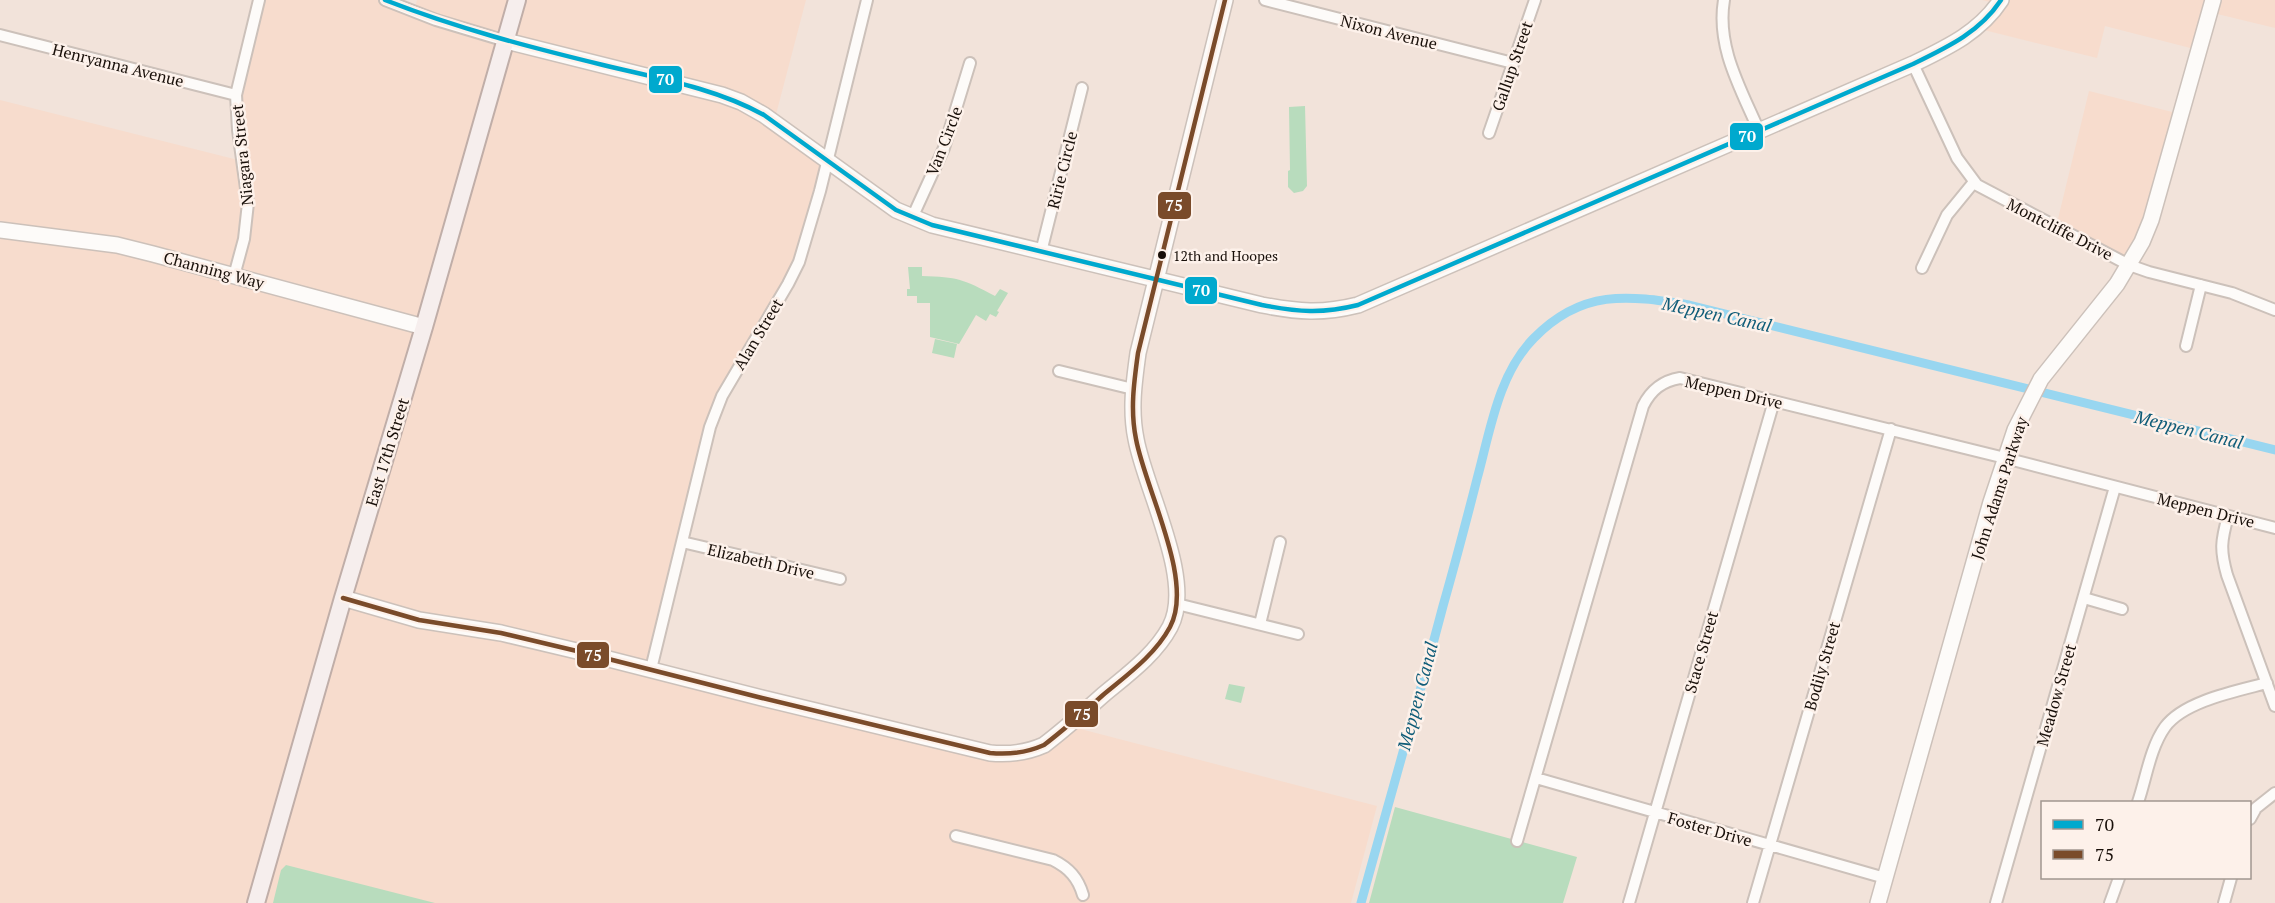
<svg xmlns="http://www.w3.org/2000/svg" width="2275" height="903" viewBox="0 0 2275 903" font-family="'PT Serif',serif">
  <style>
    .built { fill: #f7dccd }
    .green { fill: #b8dcbd }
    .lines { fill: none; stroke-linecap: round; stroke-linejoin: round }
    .canal { stroke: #98d6f0; stroke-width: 9 }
    .street-casing { stroke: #ccc1ba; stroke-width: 14 }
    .secondary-casing { stroke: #ccc1ba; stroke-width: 18 }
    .primary-casing { stroke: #c0aea8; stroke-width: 20 }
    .street { stroke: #fdfbf9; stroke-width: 10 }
    .secondary { stroke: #fdfbf9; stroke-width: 15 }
    .primary { stroke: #f6eeed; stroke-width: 16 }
    .bus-1-casing { stroke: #fdf1ea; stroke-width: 9 }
    .bus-2-casing { stroke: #fdf1ea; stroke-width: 9 }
    .bus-1 { stroke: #00a9ce; stroke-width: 4.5 }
    .bus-2 { stroke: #7a4b2a; stroke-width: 4.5 }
    .bus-dot { fill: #180f09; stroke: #fdf1ea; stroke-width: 2 }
    .labels { text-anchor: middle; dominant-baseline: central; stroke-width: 5; stroke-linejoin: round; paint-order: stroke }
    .bus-label { font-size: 14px; fill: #180f09; stroke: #fdf1ea; text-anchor: start }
    .street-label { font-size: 16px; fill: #180f09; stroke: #fdf1ea }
    .water-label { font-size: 18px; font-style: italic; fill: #0f5c78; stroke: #fdf1ea }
    .line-badge { stroke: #fdf1ea; stroke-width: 2 }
    .badge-label { font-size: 16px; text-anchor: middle; font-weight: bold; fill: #fff }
  </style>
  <rect width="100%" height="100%" fill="#f2e3da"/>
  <path class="built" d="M259 0H385L414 11 417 0H806L774 122 828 160 799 262 722 396 651 670 1006 755 1069 726 1377 806 1351 903H0V100L242 161 236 112Z
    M1982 0H2275V28L2209 12 2198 50 2105 26 2097 58 1976 28 1998 4Z
    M2089 91 2180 114 2129 265 2056 227Z"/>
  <path class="green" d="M1305 106 1307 186 1303 191 1294 193 1288 187V171L1290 170 1289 107Z
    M908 267H922V276C958 277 963 279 995 296L1000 289 1008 293 997 311 999 312 996 317 990 314 986 321 976 315 959 344 930 337V303H917V296H907V289H910Z
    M935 339 957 344 954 358 932 353Z
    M1229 684 1245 687 1241 703 1225 699Z
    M1395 807 1577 857 1563 903H1369Z
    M286 865 435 903H273L281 870Z"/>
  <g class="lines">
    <path class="canal" d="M1361 903C1388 804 1417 705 1443 606 1455 564 1466 522 1477 479 1490 432 1498 374 1534 338 1582 289 1627 295 1689 305L2275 450"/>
    <g class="street-casing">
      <path id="street" d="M385 0 436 20 506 41
        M1265 0 1513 63
        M1724 0C1716 47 1741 89 1759 131
        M0 35 236 95
        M1913 64 1957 158 1977 185 2129 265 2149 272 2232 293 2275 310
        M1489 133 1535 0
        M912 218 944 148 970 63
        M1041 252 1082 88
        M1922 268 1947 215 1974 182
        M234 276 244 239 248 203 238 130 236 95 259 0
        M2186 346 2201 285
        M1059 371 1133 389
        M2228 516C2221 541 2220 550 2227 575L2275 706
        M682 542 840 579
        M2084 598 2122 609
        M1177 604 1298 634
        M1260 624 1280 542
        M651 669 710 427 722 396 788 284 799 262 820 191 867 0
        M1536 778 1885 878
        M2138 802C2146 779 2150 748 2165 727 2184 701 2237 691 2267 683
        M2250 819 2256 808 2275 793
        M956 836 1053 860C1069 868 1078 878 1083 895
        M1517 841 1643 406C1651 390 1662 381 1680 378L2005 458 2275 528
        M1629 903 1774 401
        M1753 903 1891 429
        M1996 903 2115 487
        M2110 903 2119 878
        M2224 903 2231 878"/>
    </g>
    <g class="secondary-casing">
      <path id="secondary" d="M506 41 722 95 741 102 764 115 896 210 932 225 1262 305C1298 312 1322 314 1358 305L1913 64C1948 47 1980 32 2001 0
        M0 230 117 245 153 254 424 327
        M343 598 419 620 501 633 581 652 762 698 990 753C1010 755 1026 753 1044 745 1065 729 1084 712 1103 695 1127 675 1155 655 1170 627 1195 581 1145 489 1136 439 1130 410 1134 382 1138 353L1225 0
        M1878 903 1991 502 2015 430 2041 379 2117 284 2142 242 2151 220 2213 0"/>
    </g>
    <g class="primary-casing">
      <path id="primary" d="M256 903 343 598 424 327 517 0"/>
    </g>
    <use href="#street" class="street"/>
    <use href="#secondary" class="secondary"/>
    <use href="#primary" class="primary"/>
    <g class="bus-1-casing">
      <path id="bus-1" d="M385 0C456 28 529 47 603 65 657 78 715 88 764 115L896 210 932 225 1262 305C1298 312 1322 314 1358 305L1913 64C1948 47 1980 32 2001 0"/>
    </g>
    <g class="bus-2-casing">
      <path id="bus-2" d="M343 598 419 620 501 633 581 652 762 698 990 753C1010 755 1026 753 1044 745 1065 729 1084 712 1103 695 1127 675 1155 655 1170 627 1195 581 1145 489 1136 439 1130 410 1134 382 1138 353L1225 0"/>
    </g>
    <use href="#bus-1" class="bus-1"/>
    <use href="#bus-2" class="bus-2"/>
  </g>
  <circle class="bus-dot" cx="1162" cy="255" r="5"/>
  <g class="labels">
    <g class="bus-label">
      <text x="1173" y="255">12th and Hoopes</text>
    </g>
    <g class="street-label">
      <text transform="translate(1389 32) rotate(14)">Nixon Avenue</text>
      <text transform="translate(118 65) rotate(14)">Henryanna Avenue</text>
      <text transform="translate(1512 66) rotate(-71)">Gallup Street</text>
      <text transform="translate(944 141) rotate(-69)">Van Circle</text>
      <text transform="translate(242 155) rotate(-96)">Niagara Street</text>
      <text transform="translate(1062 170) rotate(-76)">Ririe Circle</text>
      <text transform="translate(2060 229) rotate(27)">Montcliffe Drive</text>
      <text transform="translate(214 270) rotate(15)">Channing Way</text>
      <text transform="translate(758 334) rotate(-59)">Alan Street</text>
      <text transform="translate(1734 392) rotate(13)">Meppen Drive</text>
      <text transform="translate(387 452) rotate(-73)">East 17th Street</text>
      <text transform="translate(1999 488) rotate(-72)">John Adams Parkway</text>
      <text transform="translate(2206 510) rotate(14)">Meppen Drive</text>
      <text transform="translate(761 561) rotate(13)">Elizabeth Drive</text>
      <text transform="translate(1701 652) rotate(-74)">Stace Street</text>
      <text transform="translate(1822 666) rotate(-74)">Bodily Street</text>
      <text transform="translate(2056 695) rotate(-74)">Meadow Street</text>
      <text transform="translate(1710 829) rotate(16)">Foster Drive</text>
    </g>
    <g class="water-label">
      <text transform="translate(1717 314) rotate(12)">Meppen Canal</text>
      <text transform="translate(2189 429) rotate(14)">Meppen Canal</text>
      <text transform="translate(1417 696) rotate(-75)">Meppen Canal</text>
    </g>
  </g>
  <g class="line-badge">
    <rect x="648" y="65" width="35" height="29" rx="6" fill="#00a9ce"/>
    <rect x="1729" y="122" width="35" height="29" rx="6" fill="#00a9ce"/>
    <rect x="1157" y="191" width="35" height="29" rx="6" fill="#7a4b2a"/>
    <rect x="1184" y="276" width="34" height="29" rx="6" fill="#00a9ce"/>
    <rect x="576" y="641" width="34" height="28" rx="6" fill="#7a4b2a"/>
    <rect x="1064" y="700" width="35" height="28" rx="6" fill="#7a4b2a"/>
  </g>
  <g class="badge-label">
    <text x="665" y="85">70</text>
    <text x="1747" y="142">70</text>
    <text x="1174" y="211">75</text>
    <text x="1201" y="296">70</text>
    <text x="593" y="661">75</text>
    <text x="1082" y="720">75</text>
  </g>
  <rect x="2041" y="801" width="210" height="78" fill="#fdf1ea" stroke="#a19790" stroke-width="1.5"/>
  <rect x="2053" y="820" width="30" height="9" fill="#00a9ce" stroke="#a19790" stroke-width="1.5"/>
  <text x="2095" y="831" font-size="18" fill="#180f09">70</text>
  <rect x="2053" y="850" width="30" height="9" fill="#7a4b2a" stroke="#a19790" stroke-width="1.5"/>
  <text x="2095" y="861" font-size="18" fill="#180f09">75</text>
</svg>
